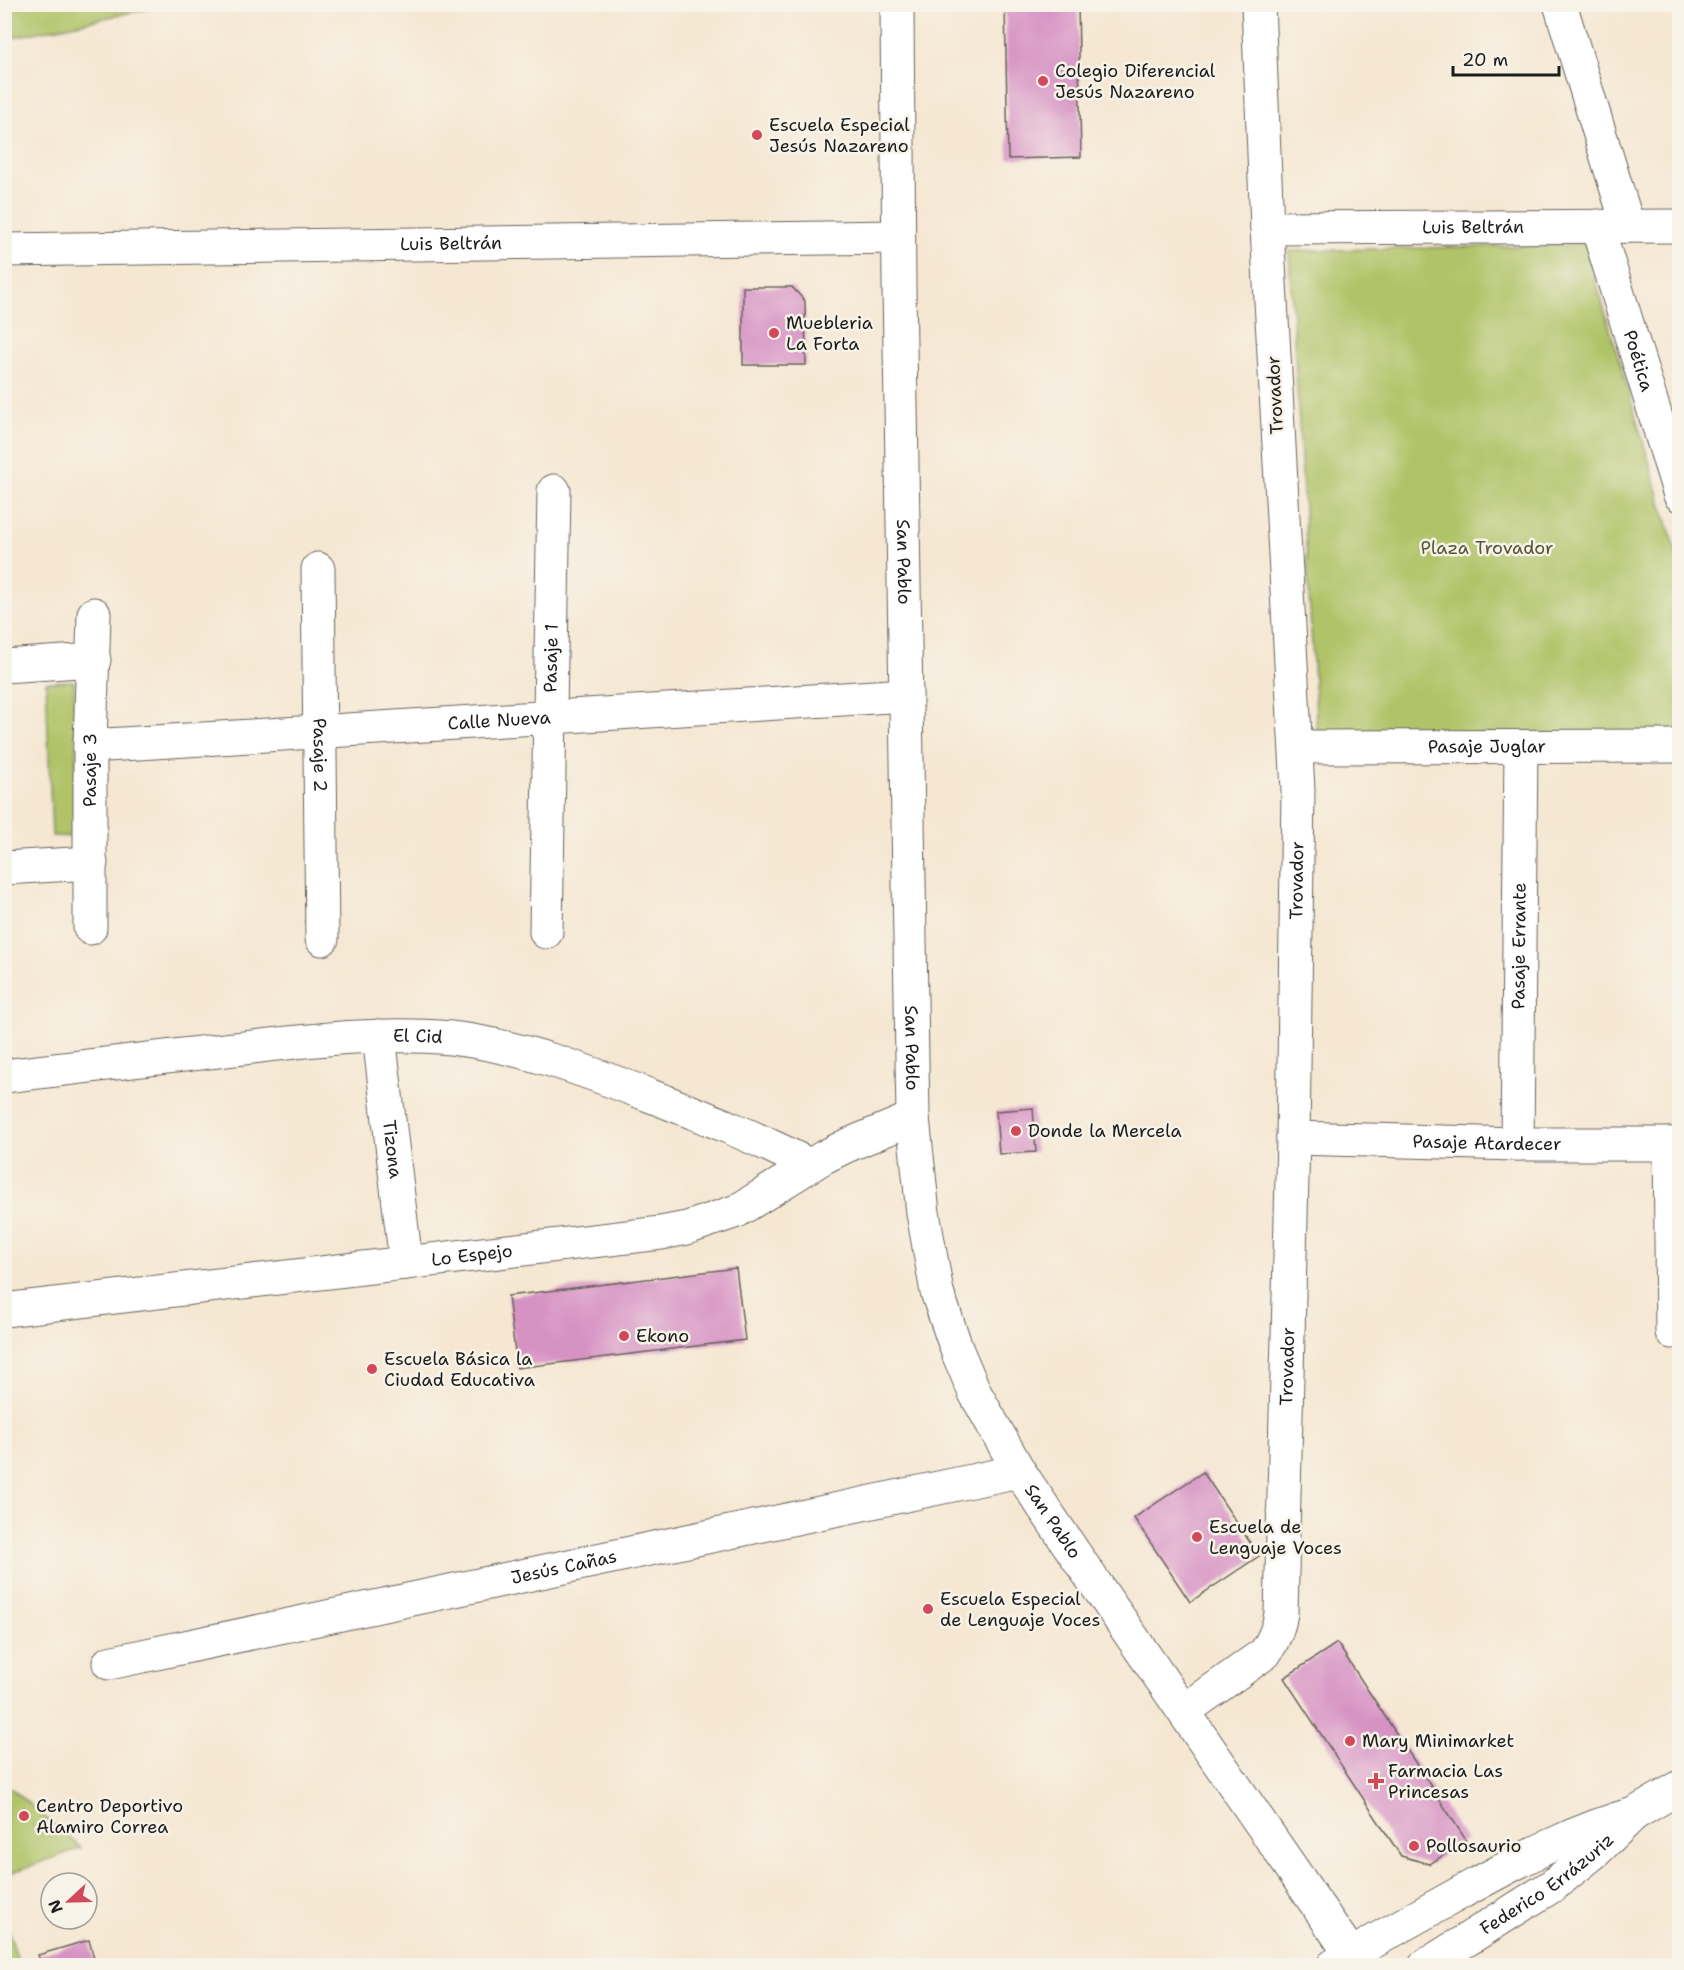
<svg xmlns="http://www.w3.org/2000/svg" width="1684" height="1970" viewBox="0 0 1684 1970" font-family="'Shantell Sans',sans-serif">
  <style>
    .green { fill: #b0c367; stroke: #667042; stroke-width: 1.5 }
    .building { fill: #d792c4 }
    .lines { fill: none; stroke-linecap: round; stroke-linejoin: round }
    .minor-casing { stroke: #68635c; stroke-width: 35 }
    .tertiary-casing { stroke: #68635c; stroke-width: 35 }
    .primary-casing { stroke: #68635c; stroke-width: 35 }
    .minor { stroke: #fff; stroke-width: 33 }
    .tertiary { stroke: #fff; stroke-width: 33 }
    .primary { stroke: #fff; stroke-width: 33 }
    .poi-dot { fill: #d1495b; stroke: #f7f3e8; stroke-width: 2 }
    .labels { text-anchor: middle; dominant-baseline: central; stroke-width: 5; stroke-linejoin: round; paint-order: stroke }
    .poi-label { font-size: 18px; fill: #1c1c1c; stroke: #f7f3e8; text-anchor: start }
    .street-label { font-size: 18px; fill: #1c1c1c; stroke: #f7f3e8 }
    .park-label { font-size: 18px; fill: #505636; stroke: #f7f3e8 }
  </style>
  <rect width="100%" height="100%" fill="#f7f3e8"/>
  <filter id="ink" filterUnits="userSpaceOnUse"><feTurbulence type="fractalNoise" baseFrequency=".0167" numOctaves="2"/><feDisplacementMap in="SourceGraphic" scale="12" xChannelSelector="R" yChannelSelector="G"/><feConvolveMatrix kernelMatrix="1 2 1 2 8 2 1 2 1" color-interpolation-filters="sRGB"/></filter>
  <filter id="wash" filterUnits="userSpaceOnUse"><feTurbulence type="fractalNoise" baseFrequency=".008" numOctaves="4" result="noise"/><feDisplacementMap in="SourceGraphic" scale="24" xChannelSelector="R" yChannelSelector="G"/><feGaussianBlur stdDeviation="1.35" result="paint"/><feColorMatrix in="noise" values="0 0 0 0 0 0 0 0 0 0 0 0 0 0 0 0 0 1.4 0 .05"/><feComposite in="paint" operator="in"/></filter>
  <g filter="url(#wash)">
    <rect width="100%" height="100%" fill="#f5e7d2"/>
    <path class="green" d="M5 4H167V5L5 39Z
      M1585 244 1679 563V735L1317 733 1289 251Z
      M74 681 78 837 52 836 46 682Z
      M5 1783 81 1848 5 1875Z
      M5 1918 19 1965H5Z"/>
    <g id="blocks">
      <path class="building" d="M1005 4H1078L1081 157 1008 159Z
        M743 287H792L805 301 806 365H743Z
        M1033 1108 1036 1152 999 1154 996 1111Z
        M736 1268 745 1340 517 1368 508 1296Z
        M1203 1472 1259 1556 1190 1602 1134 1518Z
        M1337 1643 1466 1840 1430 1864 1401 1856 1284 1678Z
        M89 1940 96 1966H42L38 1955Z"/>
    </g>
  </g>
  <g filter="url(#ink)">
    <use href="#blocks" fill-opacity="0" stroke="#68635c" stroke-width="1.5"/>
    <g class="lines">
      <g class="minor-casing">
        <g id="minor">
          <path d="M1560 4 1628 226"/>
          <path id="s1" d="M1597 226 1680 495"/>
          <path id="s2" d="M1267 228 1680 226"/>
          <path id="s3" d="M4 250 898 237"/>
          <path id="s4" d="M318 569 322 939"/>
          <path d="M4 666 94 660"/>
          <path id="s5" d="M90 746 906 695"/>
          <path id="s6" d="M1297 747 1680 746"/>
          <path d="M4 868 91 863"/>
          <path id="s7" d="M90 928V746L94 614"/>
          <path id="s8" d="M546 932 554 491"/>
          <path id="s9" d="M379 1036 406 1263"/>
          <path id="s10" d="M4 1076C81 1067 158 1058 234 1049 306 1041 379 1031 451 1038 520 1046 587 1071 651 1096 705 1117 758 1138 809 1165"/>
          <path id="s11" d="M1293 1138 1517 1144H1680"/>
          <path id="s12" d="M1517 1144 1521 747"/>
          <path d="M1670 1144 1672 1332"/>
          <path id="s13" d="M4 1310 661 1233 687 1228 737 1211 824 1157 846 1146 913 1118"/>
          <path id="s14" d="M109 1663 1019 1471"/>
          <path id="s15" d="M1184 1711 1265 1653C1274 1640 1279 1629 1281 1613L1293 1138 1298 790 1267 228 1258 4"/>
        </g>
      </g>
      <g class="tertiary-casing">
        <g id="tertiary">
          <path d="M1333 1966C1374 1940 1417 1917 1460 1893 1517 1862 1571 1831 1634 1814"/>
          <path id="s16" d="M1425 1966 1552 1886 1597 1850 1634 1814 1680 1787"/>
        </g>
      </g>
      <g class="primary-casing">
        <g id="primary">
          <path id="s17" d="M897 4 899 287 913 1118 923 1213 937 1292 958 1353 975 1393 1019 1471 1079 1560 1359 1966"/>
        </g>
      </g>
      <use href="#minor" class="minor"/>
      <use href="#tertiary" class="tertiary"/>
      <use href="#primary" class="primary"/>
    </g>
  </g>
  <g class="poi-dot">
    <circle cx="1043" cy="81" r="6"/>
    <circle cx="757" cy="135" r="6"/>
    <circle cx="774" cy="333" r="6"/>
    <circle cx="1016" cy="1131" r="6"/>
    <circle cx="624" cy="1336" r="6"/>
    <circle cx="372" cy="1369" r="6"/>
    <circle cx="1197" cy="1537" r="6"/>
    <circle cx="928" cy="1609" r="6"/>
    <circle cx="1350" cy="1741" r="6"/>
    <path d="M1373 1772h6v6h6v6h-6v6h-6v-6h-6v-6h6z"/>
    <circle cx="24" cy="1816" r="6"/>
    <circle cx="1414" cy="1846" r="6"/>
  </g>
  <g class="labels">
    <g class="poi-label">
      <text x="1055" y="71">Colegio Diferencial<tspan x="1055" dy="21">Jesús Nazareno</tspan></text>
      <text x="769" y="125">Escuela Especial<tspan x="769" dy="21">Jesús Nazareno</tspan></text>
      <text x="786" y="323">Muebleria<tspan x="786" dy="21">La Forta</tspan></text>
      <text x="1028" y="1131">Donde la Mercela</text>
      <text x="636" y="1336">Ekono</text>
      <text x="384" y="1359">Escuela Básica la<tspan x="384" dy="21">Ciudad Educativa</tspan></text>
      <text x="1209" y="1527">Escuela de<tspan x="1209" dy="21">Lenguaje Voces</tspan></text>
      <text x="940" y="1599">Escuela Especial<tspan x="940" dy="21">de Lenguaje Voces</tspan></text>
      <text x="1362" y="1741">Mary Minimarket</text>
      <text x="1388" y="1771">Farmacia Las<tspan x="1388" dy="21">Princesas</tspan></text>
      <text x="36" y="1806">Centro Deportivo<tspan x="36" dy="21">Alamiro Correa</tspan></text>
      <text x="1426" y="1846">Pollosaurio</text>
    </g>
    <g class="street-label">
      <text stroke="none"><textPath href="#s2" startOffset="206">Luis Beltrán</textPath></text>
      <text stroke="none"><textPath href="#s3" startOffset="447">Luis Beltrán</textPath></text>
      <text stroke="none"><textPath href="#s1" startOffset="141">Poética</textPath></text>
      <text transform="translate(1275 395) rotate(-93)">Trovador</text>
      <text stroke="none"><textPath href="#s17" startOffset="558">San Pablo</textPath></text>
      <text stroke="none"><textPath href="#s8" startOffset="274">Pasaje 1</textPath></text>
      <text stroke="none"><textPath href="#s5" startOffset="410">Calle Nueva</textPath></text>
      <text stroke="none"><textPath href="#s6" startOffset="190">Pasaje Juglar</textPath></text>
      <text stroke="none"><textPath href="#s4" startOffset="186">Pasaje 2</textPath></text>
      <text stroke="none"><textPath href="#s7" startOffset="158">Pasaje 3</textPath></text>
      <text stroke="none"><textPath href="#s15" startOffset="876">Trovador</textPath></text>
      <text stroke="none"><textPath href="#s12" startOffset="198">Pasaje Errante</textPath></text>
      <text stroke="none"><textPath href="#s10" startOffset="416">El Cid</textPath></text>
      <text stroke="none"><textPath href="#s17" startOffset="1044">San Pablo</textPath></text>
      <text stroke="none"><textPath href="#s11" startOffset="194">Pasaje Atardecer</textPath></text>
      <text stroke="none"><textPath href="#s9" startOffset="114">Tizona</textPath></text>
      <text stroke="none"><textPath href="#s13" startOffset="471">Lo Espejo</textPath></text>
      <text stroke="none"><textPath href="#s15" startOffset="390">Trovador</textPath></text>
      <text stroke="none"><textPath href="#s17" startOffset="1548">San Pablo</textPath></text>
      <text stroke="none"><textPath href="#s14" startOffset="465">Jesús Cañas</textPath></text>
      <text stroke="none"><textPath href="#s16" startOffset="147">Federico Errázuriz</textPath></text>
    </g>
    <g class="park-label">
      <text x="1487" y="548">Plaza Trovador</text>
    </g>
  </g>
  <rect width="1684" height="1970" fill="none" stroke="#f7f3e8" stroke-width="24"/>
  <g transform="translate(69 1901) rotate(248)"><circle r="28" fill="#f7f3e8" stroke="#9f9d96" stroke-width="1.5"/>
  <path d="M0-4.5L10 22L0 15L-10 22Z" fill="#d1495b"/>
  <text y="-9" font-size="16" font-weight="bold" text-anchor="middle" fill="#1c1c1c">N</text>
  </g>
  <path d="M1453 66v9h106v-9" fill="none" stroke="#1c1c1c" stroke-width="3"/>
  <text x="1462" y="66" font-size="18" fill="#1c1c1c" stroke="#f7f3e8" stroke-width="4.5" paint-order="stroke">20 m</text>
</svg>
